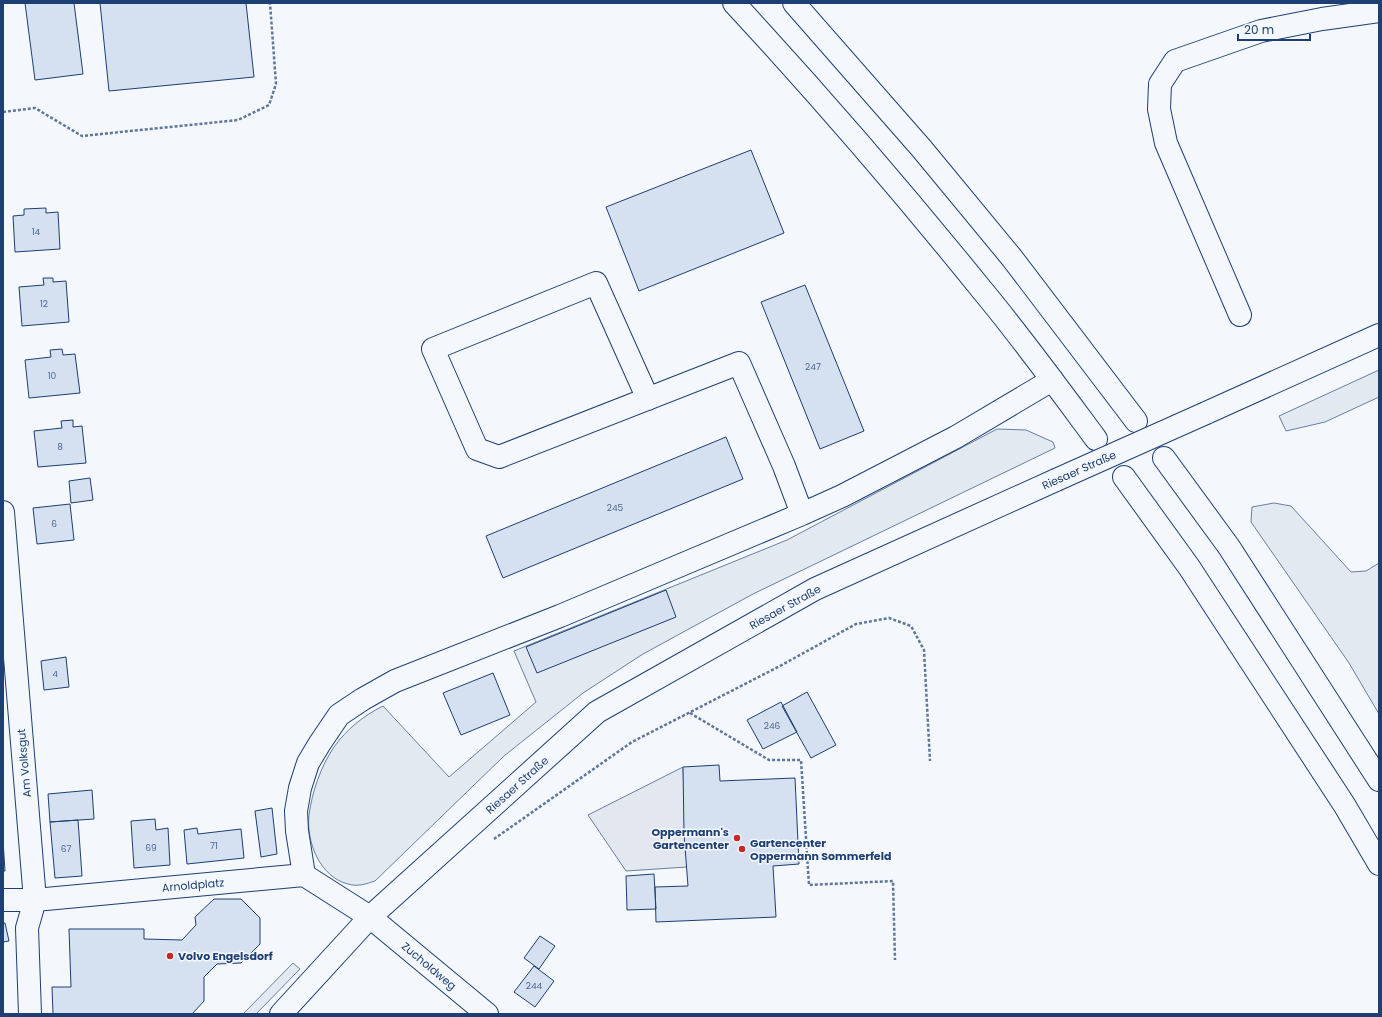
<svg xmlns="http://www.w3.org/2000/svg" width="1382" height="1017" viewBox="0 0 1382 1017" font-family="Poppins,sans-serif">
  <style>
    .green { fill: #e3e9f0; stroke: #687fa3 }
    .parking { fill: #e3e8f0; stroke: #687fa3 }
    .building { fill: #d5e0f0; stroke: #1d3f73 }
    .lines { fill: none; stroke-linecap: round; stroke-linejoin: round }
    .minor-casing { stroke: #1d3f73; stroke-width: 24 }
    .major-casing { stroke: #1d3f73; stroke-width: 24 }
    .highway-casing { stroke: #1d3f73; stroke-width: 24 }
    .path { stroke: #5e769c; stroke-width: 2.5; stroke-dasharray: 3 2; stroke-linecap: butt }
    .minor { stroke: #f4f7fb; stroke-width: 22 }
    .major { stroke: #f4f7fb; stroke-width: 22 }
    .highway { stroke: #f4f7fb; stroke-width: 22 }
    .major-bridge-casing { stroke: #1d3f73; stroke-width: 24; stroke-linecap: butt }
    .major-bridge { stroke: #f4f7fb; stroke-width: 22 }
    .poi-dot { fill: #c62828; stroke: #f4f7fb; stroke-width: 1.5 }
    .labels { text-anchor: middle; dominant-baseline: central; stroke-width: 3; stroke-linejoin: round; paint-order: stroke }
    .number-label { font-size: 9px; fill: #4b6792 }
    .street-label { font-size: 11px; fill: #1d3f73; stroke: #f4f7fb }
    .poi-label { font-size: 11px; font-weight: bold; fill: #1d3f73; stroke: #f4f7fb; text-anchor: start }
  </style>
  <rect width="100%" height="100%" fill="#f4f7fb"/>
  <path class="green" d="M1379 370V397L1325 422 1286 431 1279 416Z
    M997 429 1026 430 1053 442 1055 448 753 594 643 654 583 693 504 756 375 881C366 884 357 887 348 884 320 877 306 842 309 815 312 792 321 766 334 747 347 729 363 716 383 706L449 777 536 702 514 651 787 540Z
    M1274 503 1291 506 1351 572 1366 571 1379 563V714L1349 663 1251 522 1252 507Z
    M293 963 300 969 256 1014H243Z"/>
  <path class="parking" d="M683 767 687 867 626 871 588 815Z"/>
  <path class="building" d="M25 3H74L83 74 35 80Z
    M100 3H246L254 77 109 91Z
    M751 150 784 233 639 291 606 207Z
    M46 208V213L58 212 60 249 15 252 13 216 24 215V209Z
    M43 278H53V282L66 281 69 322 22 326 19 287 44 285Z
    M805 285 864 431 820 449 761 302Z
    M62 349 63 355 75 354 80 393 29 398 25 360 51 357 50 350Z
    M73 420V427L82 426 86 463 38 467 34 431 62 428 61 421Z
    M726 437 743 479 503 578 486 536Z
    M90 478 93 500 71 503 69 481Z
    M70 504 74 540 37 544 33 508Z
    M666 590 676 617 537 673 526 647Z
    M66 657 69 687 44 690 41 661Z
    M493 673 510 715 461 735 443 693Z
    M807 692 836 745 811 758 782 706Z
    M781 702 797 732 763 749 747 720Z
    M719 765 720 781 795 778 799 864 773 866 776 917 656 922 655 887 688 886 684 834 683 767Z
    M92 790 94 819 50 822 48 794Z
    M272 808 277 854 261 857 255 811Z
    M155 819 156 830 168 828 170 865 134 868 131 821Z
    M78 820 82 876 55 878 50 822Z
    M197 828 198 834 241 829 244 858 187 864 184 830Z
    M3 841 5 871H3Z
    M654 874 656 909 627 910 626 876Z
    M214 899H241L260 918V944L241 963 217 964 204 977V1001L192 1014H53L52 987H71L69 929H144V939L182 940 196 925 195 917Z
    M3 923H5L9 941 3 942Z
    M540 936 555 946 539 969 524 958Z
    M534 966 554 981 535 1007 514 992Z"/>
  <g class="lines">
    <g class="minor-casing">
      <path id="minor" d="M1240 315 1166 143 1159 109 1160 84 1175 61 1261 31 1322 19 1379 11
        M648 399 596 283 433 349 477 449 499 457 739 363 784 466 802 514
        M3 512 35 900 27 928 30 1014
        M304 875 297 831 296 811 300 788 308 763 320 743 339 715 363 699 395 681 560 616 802 514 842 496 956 437 1052 380
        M3 900H35L304 875 370 917 487 1014"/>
    </g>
    <g class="major-casing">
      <path id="major" d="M1206 413 1379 335
        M281 1014 370 917 597 712 815 589 1056 480"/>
    </g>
    <g class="highway-casing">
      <path id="highway" d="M734 3C820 96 902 191 982 290 1022 338 1059 389 1096 439
        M794 3 922 149 1012 258 1136 421
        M1164 458 1229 547 1379 780
        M1124 477 1189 567 1345 806 1379 864"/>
    </g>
    <path class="path" d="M3 112 35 108 82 136 238 120 269 105 276 84 270 3
      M690 713 769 760H801L809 885 893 881 895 960
      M494 839 632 742 780 666 856 624 889 618 911 626 924 650 930 761"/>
    <use href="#minor" class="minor"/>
    <use href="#major" class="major"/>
    <use href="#highway" class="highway"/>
    <g class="major-bridge-casing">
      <path id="major-bridge" d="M1056 480 1206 413"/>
    </g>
    <use href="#major-bridge" class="major-bridge"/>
  </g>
  <g class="poi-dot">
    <circle cx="737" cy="838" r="4"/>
    <circle cx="742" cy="849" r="4"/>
    <circle cx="170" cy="956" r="4"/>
  </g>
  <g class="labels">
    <g class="number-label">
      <text x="36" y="232">14</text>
      <text x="44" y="304">12</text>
      <text x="813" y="367">247</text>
      <text x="52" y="376">10</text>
      <text x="60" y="447">8</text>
      <text x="615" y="508">245</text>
      <text x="54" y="524">6</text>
      <text x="55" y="674">4</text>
      <text x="772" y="726">246</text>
      <text x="214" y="846">71</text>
      <text x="151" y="848">69</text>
      <text x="66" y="849">67</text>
      <text x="534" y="986">244</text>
    </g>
    <g class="street-label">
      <text transform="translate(1079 470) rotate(-24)">Riesaer Straße</text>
      <text transform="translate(785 607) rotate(-29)">Riesaer Straße</text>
      <text transform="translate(24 763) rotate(-95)">Am Volksgut</text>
      <text transform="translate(517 785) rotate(-42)">Riesaer Straße</text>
      <text transform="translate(193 885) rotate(-5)">Arnoldplatz</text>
      <text transform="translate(429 966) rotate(40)">Zucholdweg</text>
    </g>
    <g class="poi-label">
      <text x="729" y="832" text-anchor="end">Oppermann's<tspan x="729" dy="13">Gartencenter</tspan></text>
      <text x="750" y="843">Gartencenter<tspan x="750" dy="13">Oppermann Sommerfeld</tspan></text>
      <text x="178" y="956">Volvo Engelsdorf</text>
    </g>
  </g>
  <rect width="1382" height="1017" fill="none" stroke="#1d3f73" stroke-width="8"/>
  <path d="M1238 34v6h72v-6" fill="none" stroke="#1d3f73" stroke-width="2"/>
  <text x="1244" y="34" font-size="12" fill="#1d3f73" stroke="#f4f7fb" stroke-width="3" paint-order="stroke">20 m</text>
</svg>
